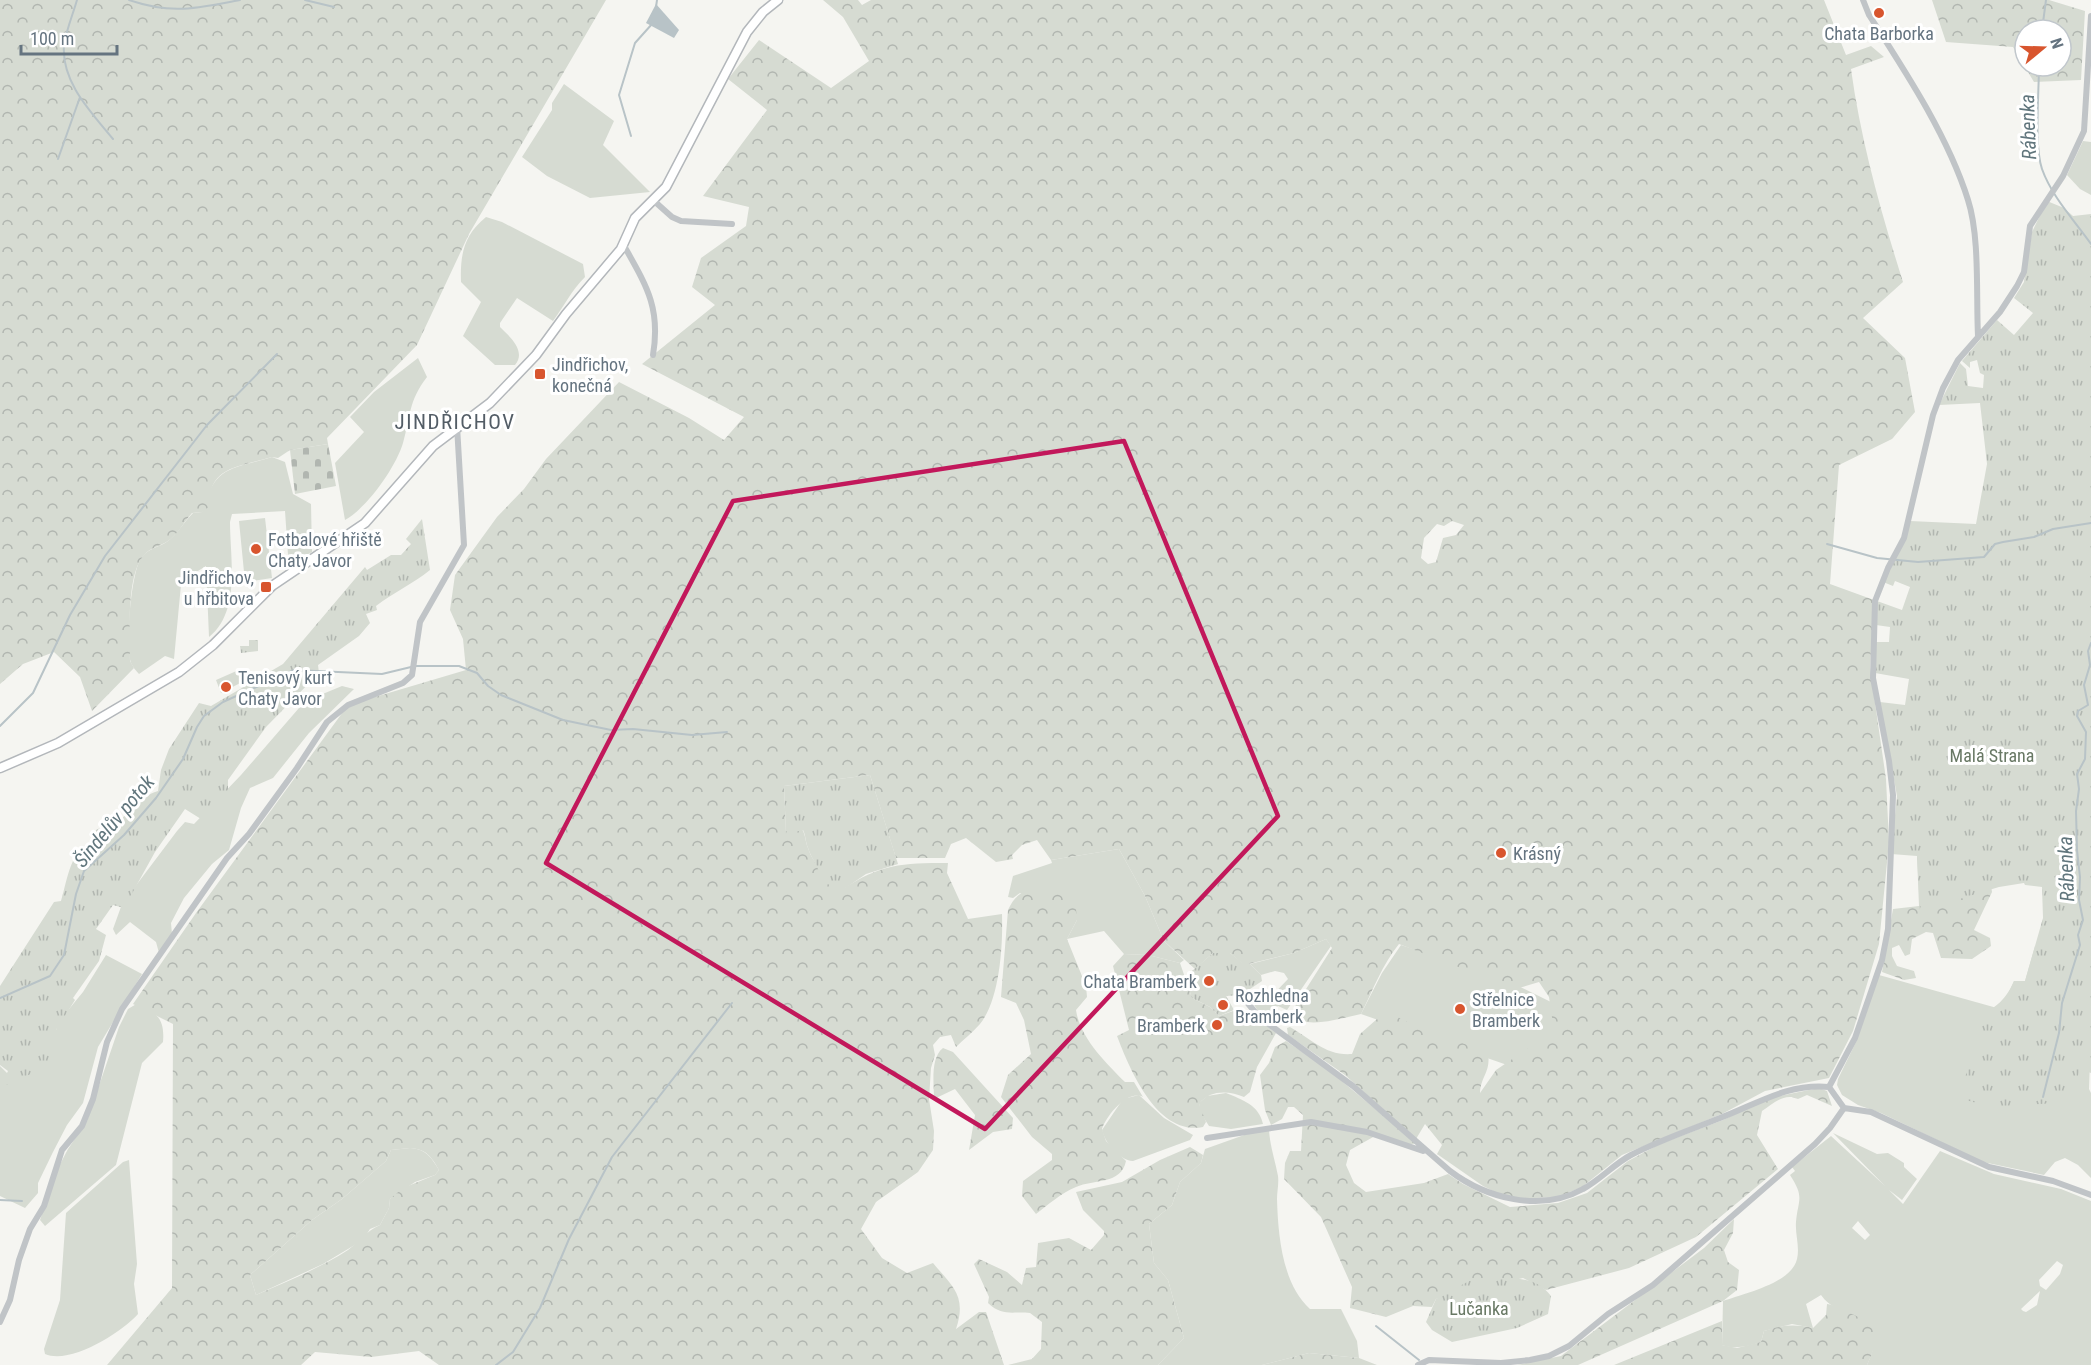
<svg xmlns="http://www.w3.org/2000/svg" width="2091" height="1365" viewBox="0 0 2091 1365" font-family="'Roboto Condensed',sans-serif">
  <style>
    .grass { fill: #d6dbd2; fill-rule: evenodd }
    .forest { fill: url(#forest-crowns); fill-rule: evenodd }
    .cemetery { fill: url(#cemetery-stones) }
    .park { fill: url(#park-tufts) }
    .water { fill: #b8c3c7 }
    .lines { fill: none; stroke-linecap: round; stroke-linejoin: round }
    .stream { stroke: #b8c3c7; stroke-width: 2 }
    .secondary-casing { stroke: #b3b7bb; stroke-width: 11 }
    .street { stroke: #c0c4c7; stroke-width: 6 }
    .secondary { stroke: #fff; stroke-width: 8 }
    .marked { fill: none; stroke: #c2185b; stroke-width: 4.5; stroke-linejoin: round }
    .poi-dot { fill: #d8552e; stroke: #fff; stroke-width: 2 }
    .labels { text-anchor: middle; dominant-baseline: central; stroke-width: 6; stroke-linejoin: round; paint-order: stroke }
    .poi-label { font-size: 18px; fill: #657480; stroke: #fff; text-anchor: start }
    .park-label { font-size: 18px; fill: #687864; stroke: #fff }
    .water-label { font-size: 20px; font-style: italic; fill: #61767d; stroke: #fff }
    .quarter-label { font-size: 21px; letter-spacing: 1.5px; fill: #535d66; stroke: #fff }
  </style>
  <defs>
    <pattern id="forest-crowns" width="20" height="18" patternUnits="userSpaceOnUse" patternTransform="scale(1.5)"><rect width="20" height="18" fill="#d6dbd2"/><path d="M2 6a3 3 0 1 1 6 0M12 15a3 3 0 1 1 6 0" fill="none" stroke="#b1b6b0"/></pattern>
    <pattern id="cemetery-stones" width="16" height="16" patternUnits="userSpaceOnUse" patternTransform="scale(1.5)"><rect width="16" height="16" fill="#d6dbd2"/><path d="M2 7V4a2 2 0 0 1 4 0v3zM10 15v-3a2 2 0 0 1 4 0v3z" fill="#b1b6b0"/></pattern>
    <pattern id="park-tufts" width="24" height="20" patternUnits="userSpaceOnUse" patternTransform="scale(1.5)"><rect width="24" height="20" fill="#d6dbd2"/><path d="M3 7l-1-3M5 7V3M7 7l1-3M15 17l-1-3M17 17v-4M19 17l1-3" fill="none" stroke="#b1b6b0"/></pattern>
  </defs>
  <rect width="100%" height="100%" fill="#f5f5f1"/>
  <path class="grass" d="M564 84 614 121 603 145 650 192 590 198 547 176 522 157 552 110V103Z
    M2083 141 2091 142V195L2080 189 2067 175Z
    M486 217 502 222 583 264 585 277C571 291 565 305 553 321L517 298 500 323V327C509 336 527 351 515 365H495L463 336 481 302 461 282C460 254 464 235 486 217Z
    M418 358 427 377C408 402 411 415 403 443 396 467 367 508 345 520L335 463 364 432 350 417 374 392Z
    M272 457 285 462 293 494 311 504 312 552 297 560 288 555 285 511 232 514 230 522C230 559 241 611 209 637L206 566 185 579 182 574 174 659 165 656 139 674C136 671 133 667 131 663 125 645 131 573 141 558 149 547 159 548 168 541 177 534 184 522 193 513L202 512C215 465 230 470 272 457Z
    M265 518 272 578 245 582 239 521Z
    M241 669 246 680 221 693 216 680Z
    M342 686 354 689 309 733 273 778 250 788 241 808 229 850 212 864 184 898 171 923 172 934 159 953 156 942 130 922 116 935 113 929 122 904 177 831 185 822 194 824 241 775 299 708 313 698Z
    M1119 849 1145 896 1164 941 1184 960 1180 963 1148 955 1124 954 1104 931 1067 939 1077 920 1020 893 1013 898 1008 897 1013 876 1052 863 1051 860Z
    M1326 939 1331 946 1287 1010 1278 1006 1273 1010 1272 1023 1261 1016 1253 1003 1256 1000 1263 1005 1288 979 1284 973 1275 971 1261 975 1250 964 1294 953Z
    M1401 945 1502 978 1553 1003 1568 1028 1510 1066 1361 1014 1382 973Z
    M2035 946 2036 954 2091 1031 2089 1089 2091 1093V1178L2078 1165 2065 1158 2055 1162 2044 1175 1983 1162 1881 1113 1858 1105 1842 1095 1837 1085 1838 1079 1856 1042 1879 975 1997 1008 2008 994 2014 981H2025Z
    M106 955 142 974 98 1047 83 1103 67 1125 53 1152 38 1183V1193L25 1208 0 1196V1066L10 1076 54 1035 60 1020 83 992Z
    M138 1003C157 1013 165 1019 163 1042L142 1063 116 1165 45 1226 40 1220 56 1172 68 1149 87 1121 119 1027 128 1009Z
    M1226 1093C1243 1100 1259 1105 1263 1124L1231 1129 1209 1126 1200 1112 1199 1103 1207 1096Z
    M1139 1095 1164 1118 1193 1135 1190 1140 1133 1161C1119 1160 1105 1143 1102 1130L1123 1099Z
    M1261 1129 1269 1130C1270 1146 1275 1160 1278 1176 1279 1183 1277 1192 1277 1199 1278 1234 1282 1284 1310 1309H1341L1357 1341 1359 1358 1309 1353 1262 1365H1158L1184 1338 1168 1280 1154 1263 1149 1224 1172 1205 1180 1182 1201 1163 1205 1149Z
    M1833 1133 1877 1154 1888 1153 1904 1163V1167L1917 1179 1902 1200 1889 1190 1903 1204 1940 1151 1994 1174 2061 1189 2091 1201V1365H1867C1893 1308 1842 1325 1821 1295L1806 1304 1813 1328 1792 1324 1764 1331 1761 1342C1749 1346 1735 1350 1722 1345L1723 1301C1743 1294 1792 1283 1797 1259 1800 1247 1795 1235 1796 1222 1798 1199 1805 1198 1790 1175L1795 1171 1792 1167 1831 1136 1885 1186ZM1858 1221 1870 1235 1865 1240 1852 1228ZM2057 1261 2063 1265 2060 1274 2046 1290 2040 1286 2039 1280ZM2040 1291 2037 1305 2026 1312 2023 1311 2021 1309Z
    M410 1148C426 1149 431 1157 439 1170L435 1175 415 1182 390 1199 389 1208 380 1225 370 1229 363 1240 323 1264 256 1295 250 1275 312 1220 342 1199 386 1161 391 1150Z
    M129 1160 137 1264 134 1284 138 1314C121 1333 70 1365 45 1354L44 1349 60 1300 66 1213 123 1162Z"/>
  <path class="forest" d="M0 0H606L469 234 417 345 327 438 328 444 290 450 278 458 272 457C240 467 208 466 209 507L202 512 192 513C184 522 177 535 168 541 159 547 151 547 144 555 126 575 130 634 130 661L134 668 92 711 80 677 54 652 23 664 0 684Z
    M823 0H858L862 5 871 0H1824L1846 55 1871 46 1884 57 1851 69C1861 142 1881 212 1903 282L1863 318 1905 358 1915 412 1892 439 1839 465 1830 584 1874 600 1870 668 1886 779 1889 842 1879 944 1853 1031 1829 1078 1765 1091 1722 1114 1622 1155 1582 1187 1558 1197 1509 1199 1483 1186 1437 1154 1442 1145 1425 1124 1416 1139 1345 1075 1288 1035 1287 1028 1290 1027C1311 1039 1326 1056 1352 1054L1360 1034 1386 1011 1419 1028 1488 1052C1491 1073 1481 1075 1480 1093L1496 1070 1554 1031 1549 997 1539 982 1519 988 1497 982 1399 944C1382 965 1373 990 1361 1014 1337 1019 1310 1029 1289 1016L1332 948 1326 939 1294 953 1244 965 1230 953H1213L1195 969 1164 941 1145 896 1119 849 1051 860 1037 840 1022 845 1012 855 1013 859 996 862 966 838 951 844 945 858H896L870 775 784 786 786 833 802 829C806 836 805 841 808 848 813 865 829 878 841 890 881 864 901 863 948 863L947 873 968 919 1002 914C1003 945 1000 999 980 1024 973 1032 963 1040 956 1047L951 1035 940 1037 933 1045 935 1055 931 1068 929 1099 934 1131 933 1150 918 1172 876 1202 861 1229 882 1258 907 1273 933 1263C953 1287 967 1296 956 1329L979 1312H986L1004 1365H439L419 1351 371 1357 315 1352 301 1365H107L172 1288 173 1024 133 1004 196 913 348 705 466 670 463 639 450 610 455 575 497 517 524 489 546 459 619 382 689 418 724 440 744 417 642 364 715 305 692 287 701 258 746 226 749 207 703 196 767 110 728 79 759 40 831 88 869 61 843 17ZM1452 521 1464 525 1456 535 1443 538 1436 562 1428 564 1421 558 1424 538 1437 524 1444 526ZM410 1148C426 1149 431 1156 439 1170L435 1175 403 1188 390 1199 389 1208 380 1225C366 1231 360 1241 348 1250 320 1268 286 1282 256 1295L250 1275 312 1220 342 1199 386 1161 391 1150Z
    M1932 0H2049L2085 11 2081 80 2034 82 2013 47 1946 42ZM2025 30H2061V66H2025Z
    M1925 853 1990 879 1992 892 1974 930 1990 938 1991 946 1972 959 1941 958 1933 933 1926 932 1912 939 1910 954 1905 956 1899 945 1892 948V956L1897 966 1914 971 1916 978 1904 980 1882 972 1883 966 1893 909 1919 906 1917 856Z
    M1043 887 1075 898 1077 920 1067 939 1086 986 1087 997 1076 1010C1080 1038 1106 1063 1125 1082H1134L1143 1097C1128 1089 1106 1116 1102 1129L1106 1141 1126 1161C1121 1185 1094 1179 1076 1187 1061 1193 1048 1205 1036 1214L1022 1196 1023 1181 1052 1160V1154L1032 1137 1001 1097 1008 1075 1031 1054 1024 1020 1016 1003 1001 997 1008 910C1015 894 1025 889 1043 887Z
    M1124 954 1148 955 1180 963 1192 998 1210 1007 1219 1016 1233 1011 1260 1021 1276 1033 1257 1067 1250 1092 1244 1097C1230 1091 1210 1089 1199 1104L1206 1122 1203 1127C1157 1136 1130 1070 1117 1036L1129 1030 1113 966Z
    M1286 1041 1325 1067 1417 1144H1404L1375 1136 1350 1150 1346 1165 1354 1183 1366 1192 1424 1183 1448 1174 1463 1184 1510 1207 1558 1203 1587 1193 1628 1161 1660 1144 1723 1120 1769 1098 1819 1088 1827 1091 1832 1106 1807 1095 1798 1099C1784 1092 1773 1104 1762 1111L1757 1135 1778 1169 1696 1237 1629 1268 1546 1290 1523 1278 1436 1299 1432 1307 1413 1306 1386 1317 1350 1308 1352 1287 1321 1217 1284 1179 1285 1163 1290 1151H1301L1303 1115 1294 1107H1288L1282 1119 1271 1125 1265 1110 1260 1075 1269 1063 1275 1047Z
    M943 1048 953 1052 1013 1118 1012 1129 993 1132 969 1150 975 1115 955 1089 934 1099C934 1084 930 1058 943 1048Z
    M1190 1147 1203 1155 1201 1163 1180 1182 1172 1205 1149 1224 1154 1263 1168 1280 1184 1338 1158 1365H1008L1032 1359 1041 1349 1042 1322 1030 1313C1012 1311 1003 1317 988 1303L989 1297 974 1264 979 1259 1007 1272 1022 1285 1026 1268 1036 1267 1038 1243 1069 1238 1091 1250 1104 1235V1231L1083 1210 1076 1192 1122 1182 1160 1160Z
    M1734 1219 1733 1233 1724 1250 1728 1262 1739 1270 1737 1290 1723 1301 1578 1365H1517L1561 1356 1704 1248Z
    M1827 1304C1835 1305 1842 1311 1849 1313 1881 1325 1880 1337 1867 1365H1614L1722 1321V1345L1737 1348 1761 1342 1764 1331C1781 1325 1795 1324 1813 1328L1826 1315Z
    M1309 1353 1359 1358 1377 1365H1262Z"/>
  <path class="cemetery" d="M328 444 336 486 295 494 290 450Z"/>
  <path class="park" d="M2047 201 2064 208 2073 216 2091 214V1073L2080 1069 2070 1102 1990 1107 1956 1097 1982 1038 1962 1024C1986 1013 2003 1007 2014 981H2025L2043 918 2042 887 2025 885 2024 883 1999 887 1920 911 1917 856 1891 854 1897 796 1880 702 1905 705 1909 679 1875 673V642H1889L1890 627 1876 625 1877 601 1902 610 1910 587 1895 581 1893 586 1883 582 1910 521 1976 524 1987 464 1980 403 1939 405 1960 363 1966 369 1968 386 1983 388 1984 375 1980 373 1977 360 1970 362V368L1962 361 1997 320 2014 335 2033 313 2014 298 2024 282 2032 232Z
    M422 519 430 570C413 584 394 592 376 606L377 610 366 614 370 623 359 636 318 665 319 673 266 727 228 780V790L201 819 185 809 155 852 124 908 113 905 96 929 106 935 99 961 73 998 75 1000 56 1030V1052L51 1065 6 1085 3 1081 8 1071 0 1065V986L54 902 61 901C68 878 70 849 95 840L96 830 100 828 107 830C126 819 138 796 158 791L161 770 169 749 199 703 211 706 283 664 365 567 367 570 391 555H401L411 544 406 539Z
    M249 640H258V651L241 653 240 646H249Z
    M870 775 898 864 866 874 841 891 820 880C820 866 812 861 808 848 805 841 806 836 803 830L786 834 784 786Z
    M1213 953H1230L1244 964H1250L1261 975 1262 981 1241 995 1226 996 1234 1010 1219 1016 1210 1007 1192 998 1185 977Z
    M1491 1278C1513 1278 1536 1276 1551 1296L1548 1314 1517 1328 1452 1342 1432 1330 1426 1322 1436 1299 1469 1281Z"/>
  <path class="water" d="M656 4 679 30 674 38 646 23Z"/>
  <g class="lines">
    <path class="stream" d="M77 0C73 14 66 31 64 45 61 82 91 112 113 139
      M129 0C173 15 196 8 240 0
      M305 0 334 7
      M656 7 657 0
      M2042 30 2046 0
      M2039 66C2039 93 2034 145 2042 169 2052 197 2074 220 2091 244
      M631 136 619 95 635 43 652 24
      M58 159 80 97
      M1827 544 1877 558 1918 562 1984 557 1995 544 2003 542 2034 537 2053 529 2091 523
      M416 666H459L477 673 488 686 501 695 563 720 611 730 633 729 692 735 727 732
      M0 726 33 693 70 615 105 556 207 425 277 354
      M0 998 50 976 64 955 76 894 84 871 124 835 156 798 183 759 197 727 204 716 223 702 294 670 382 674 411 667
      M2043 1097 2059 1033 2062 1003 2080 945 2078 935 2083 920 2079 900 2080 877 2077 850 2076 811 2079 789 2077 774 2085 759 2086 732 2077 716 2078 711 2088 705 2084 685 2090 665 2088 651 2091 643
      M0 1200 22 1201
      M1376 1326 1419 1360
      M496 1365 513 1352 540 1308 569 1239 612 1157 732 1003"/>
    <g class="secondary-casing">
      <path id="secondary" d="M0 768 58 743 179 672 213 645 272 586 365 523 433 446 490 403 536 355 566 314 621 249 635 218 666 187 747 32 763 12 778 0"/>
    </g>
    <path class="street" d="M1863 0 1869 15C1905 71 1948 136 1968 200 1980 237 1976 296 1978 336
      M653 200 672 217 681 221 732 224
      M623 244C646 285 661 307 653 355
      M1246 1001 1259 1017 1353 1086 1450 1171C1486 1198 1540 1213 1583 1189 1600 1180 1614 1164 1631 1155 1660 1140 1690 1130 1720 1118 1757 1104 1788 1083 1829 1087L1844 1108
      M1829 1087 1855 1038 1882 960 1888 929 1893 795 1889 761 1873 678 1875 601 1888 568 1904 538 1933 415 1943 388 1958 360 2000 312 2017 286 2024 272 2030 226 2063 176 2084 131 2091 16
      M1844 1108 1871 1112 1989 1167 2053 1181 2091 1195
      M1207 1138 1311 1122 1367 1132 1423 1151
      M0 1322 10 1300 19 1260 30 1229 44 1206 62 1150 82 1126 93 1099 107 1042 122 1009 227 858 249 834 297 768 327 722 348 705 403 683 412 675 420 622 464 545 457 426
      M1418 1365 1429 1360 1501 1363 1530 1360 1549 1356 1569 1346 1608 1314 1653 1285 1815 1144 1830 1128 1844 1108"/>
    <use href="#secondary" class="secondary"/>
  </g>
  <path class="marked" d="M1124 441 1278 816 985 1129 546 863 733 501Z"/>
  <g class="poi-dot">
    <circle cx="1879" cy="13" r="6"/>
    <rect x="534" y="368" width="12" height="12" rx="3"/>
    <circle cx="256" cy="549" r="6"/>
    <rect x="260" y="581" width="12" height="12" rx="3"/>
    <circle cx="226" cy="687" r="6"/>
    <circle cx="1501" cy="853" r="6"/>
    <circle cx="1209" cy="981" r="6"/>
    <circle cx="1223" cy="1005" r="6"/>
    <circle cx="1460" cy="1009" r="6"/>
    <circle cx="1217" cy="1025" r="6"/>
  </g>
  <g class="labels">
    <g class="poi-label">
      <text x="1879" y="33" text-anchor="middle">Chata Barborka</text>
      <text x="552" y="364">Jindřichov,<tspan x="552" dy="21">konečná</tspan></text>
      <text x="268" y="539">Fotbalové hřiště<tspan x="268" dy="21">Chaty Javor</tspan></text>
      <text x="254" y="577" text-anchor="end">Jindřichov,<tspan x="254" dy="21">u hřbitova</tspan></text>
      <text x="238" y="677">Tenisový kurt<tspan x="238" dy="21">Chaty Javor</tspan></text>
      <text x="1513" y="853">Krásný</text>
      <text x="1197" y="981" text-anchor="end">Chata Bramberk</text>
      <text x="1235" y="995">Rozhledna<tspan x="1235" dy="21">Bramberk</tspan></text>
      <text x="1472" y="999">Střelnice<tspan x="1472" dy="21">Bramberk</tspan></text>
      <text x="1205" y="1025" text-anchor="end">Bramberk</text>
    </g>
    <g class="park-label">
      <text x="1992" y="755">Malá Strana</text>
      <text x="1479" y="1308">Lučanka</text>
    </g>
    <g class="water-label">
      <text transform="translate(2028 127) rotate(-92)">Rábenka</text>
      <text transform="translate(114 821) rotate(-50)">Šindelův potok</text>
      <text transform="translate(2066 869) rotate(-92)">Rábenka</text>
    </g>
    <g class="quarter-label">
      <text x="455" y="422">JINDŘICHOV</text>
    </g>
  </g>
  <g transform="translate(2043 48) rotate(71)"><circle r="28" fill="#ffffff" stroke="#c1c7cc" stroke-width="1.5"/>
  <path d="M0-4.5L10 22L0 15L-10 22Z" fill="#d8552e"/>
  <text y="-9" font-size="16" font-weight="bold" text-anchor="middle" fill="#657480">N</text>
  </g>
  <path d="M21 45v9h96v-9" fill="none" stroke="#657480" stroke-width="3"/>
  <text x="30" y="45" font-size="18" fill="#657480" stroke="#ffffff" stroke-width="4.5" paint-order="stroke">100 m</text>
</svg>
